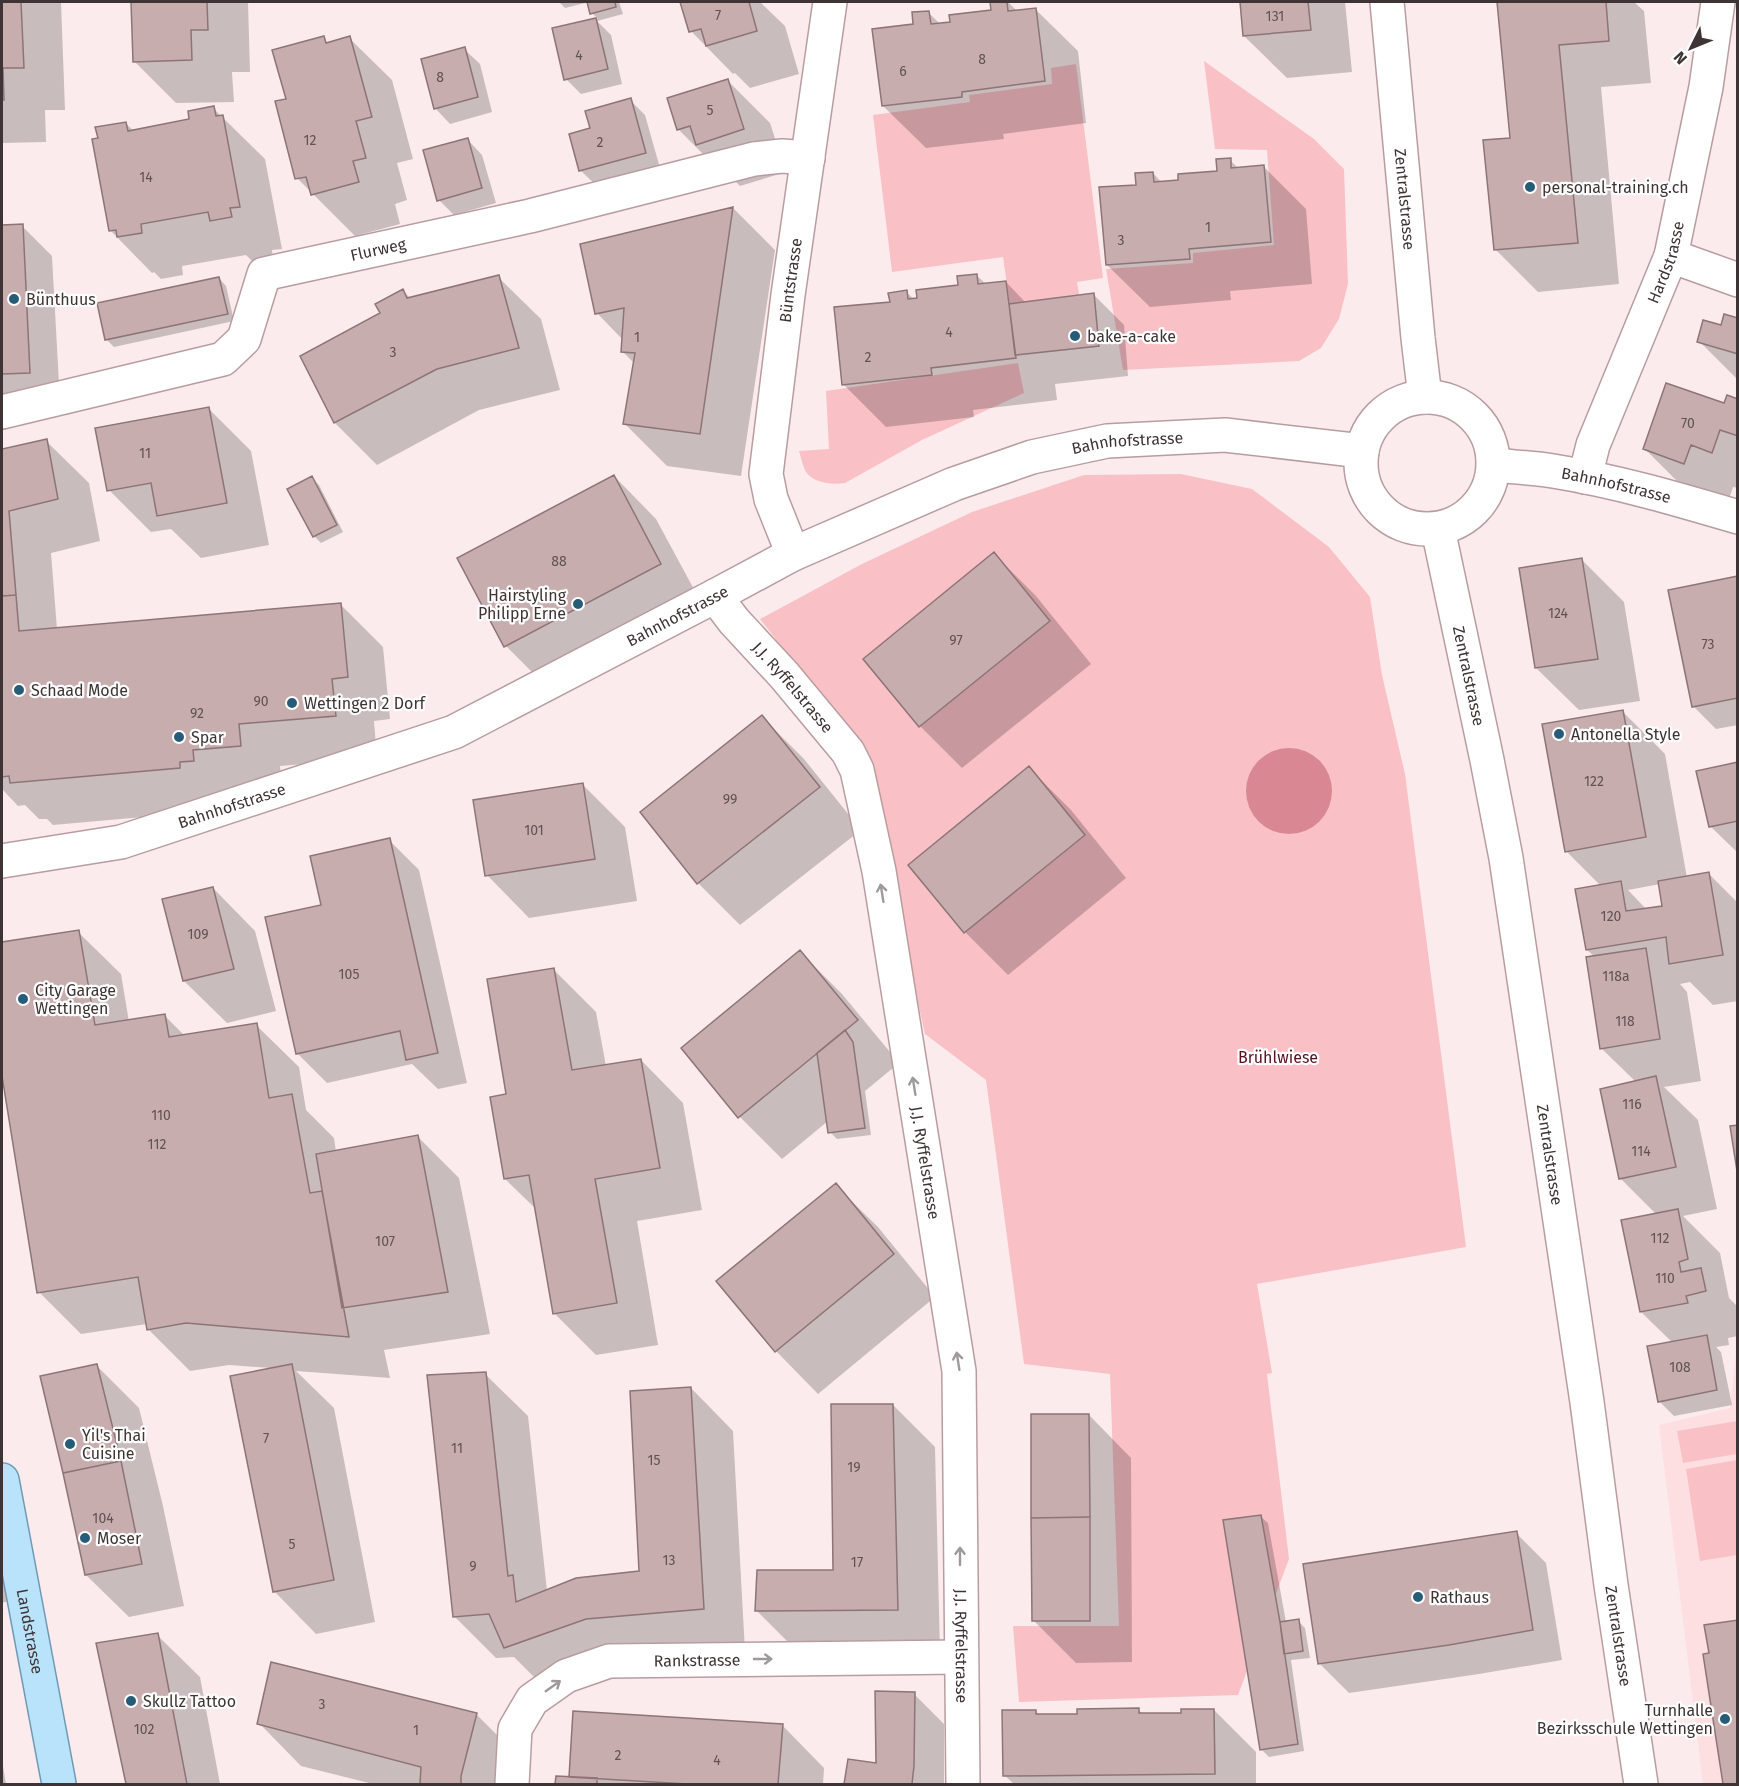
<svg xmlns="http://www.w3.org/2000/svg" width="1739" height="1786" viewBox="0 0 1739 1786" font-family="'Fira Sans',sans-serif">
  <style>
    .built { fill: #fddfe2 }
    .green { fill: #f9c0c6 }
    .water { fill: #d98893 }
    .shadow { fill: #0003; fill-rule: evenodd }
    .building { fill: #c8adaf; stroke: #8d7477; stroke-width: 1.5 }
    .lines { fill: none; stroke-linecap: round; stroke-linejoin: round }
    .minor-casing { stroke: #b89da0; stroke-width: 36 }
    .major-casing { stroke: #709ab4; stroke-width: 36 }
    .minor { stroke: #fff; stroke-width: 33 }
    .major { stroke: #b9e3fb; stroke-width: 33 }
    .oneway { stroke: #9f9a9a }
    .poi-dot { fill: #275c78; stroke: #fdfdfd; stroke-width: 2 }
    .labels { text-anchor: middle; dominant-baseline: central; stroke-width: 4.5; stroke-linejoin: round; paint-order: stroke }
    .number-label { font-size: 14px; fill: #615254 }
    .poi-label { font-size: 16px; fill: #3f3435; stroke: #fdfdfd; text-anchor: start }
    .street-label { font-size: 16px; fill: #3f3435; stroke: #fdfdfd }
    .park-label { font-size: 16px; fill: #581023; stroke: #fdfdfd }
  </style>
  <rect width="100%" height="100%" fill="#fcebec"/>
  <path class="built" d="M1737 1343V1784H1703L1659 1425 1730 1408Z"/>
  <path class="green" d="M1204 61 1314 139 1344 169 1348 284 1339 319 1321 348 1299 361 1123 370 1106 269 1193 263V253L1274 245 1267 150 1215 149Z
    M1076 64 1103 278 1077 282 1088 346 1017 354 1003 257 892 272 873 115 970 102 969 95 1052 84 1051 68Z
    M1018 363 1024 393 922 440 845 483C832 485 811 483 805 470 802 464 801 457 799 451L829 449 826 391Z
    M1181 474 1252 489 1329 547 1370 597 1382 675 1405 774 1466 1247 1257 1284 1272 1373 1267 1374 1289 1559 1238 1695 1019 1702 1013 1626H1119L1110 1374 1024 1364 986 1080 925 1034 863 751 760 619 862 564 972 512 1084 475Z
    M1737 1421V1454L1683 1463 1677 1431Z
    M1737 1460V1555L1700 1561 1686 1469Z"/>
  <path class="water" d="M1246 791a43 43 0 1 1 86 0a43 43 0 1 1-86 0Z"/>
  <path class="shadow" d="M2 2H61L65 110H45L46 142 2 143Z
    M132 2H248L250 72H232L234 102 176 103 134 61Z
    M559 2H619L623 14 597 21 611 35 622 84 581 94 566 79 554 30 598 19 592 13 589 2 565 8Z
    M682 2H760L785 26 799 74 750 88 735 73 733 74 691 31Z
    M991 2H1008L1017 11 1035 9 1078 51 1086 123 1003 134 1004 139 926 148 883 106 915 26 928 12 941 25 993 11Z
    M1241 2H1345L1352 72 1287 78 1244 36Z
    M1499 2H1634L1644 11 1651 83 1601 87 1619 284 1538 292 1495 249 1511 139Z
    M323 38 329 44 349 38 392 80 413 159 397 163 407 200 395 204 400 224 355 236 297 178 287 100Z
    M464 49 480 64 492 112 450 124 435 108Z
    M728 81 770 123 786 172 740 186 724 170 720 171 678 129Z
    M630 100 645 115 660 168 596 185 580 170 592 129Z
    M213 108 265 159 282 249 272 250 273 259 254 263 246 255 182 266 183 275 161 279 154 272 152 273 110 230 100 139 125 123 134 131 191 121Z
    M467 139 482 155 496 203 454 215 439 200Z
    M1230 160 1239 169 1264 167 1306 209 1312 284 1230 291 1231 300 1150 307 1107 265 1137 186 1153 173 1162 183 1219 173Z
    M733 208 775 250 741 476 667 466 625 424 635 364 622 351 623 340 597 313 582 245Z
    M22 226 52 256 60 402 2 405V227Z
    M976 275 986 284 1006 282 1026 303 1094 295 1124 325 1128 376 1055 384 1057 400 973 410 974 417 886 427 844 385 892 303 906 292 915 300 960 287Z
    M498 277 541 319 560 390 479 410 377 465 335 423 382 314 403 291 410 298Z
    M219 278 226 286 234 321 114 347 107 340 99 304Z
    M1738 320V380L1699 341 1722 327Z
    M1738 400V488L1733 487 1727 505 1687 491 1645 449 1725 405Z
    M209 409 251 451 269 545 201 558 171 529 151 532 109 490Z
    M46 441 89 483 100 541 51 553 57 629 340 604 383 647 390 719 374 721 377 758 280 766 282 788 222 810 53 825 47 819H39L25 805 18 806 2 789V450Z
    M614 476 656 519 703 606 548 688 506 646Z
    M312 478 319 485 343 532 321 543 314 536Z
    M994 554 1036 596 1091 664 962 768 920 726Z
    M1582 560 1624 602 1640 701 1579 710 1536 668Z
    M1738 578V725L1716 729 1693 706Z
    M1622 711 1665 754 1687 878 1709 874 1738 903V1001L1713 1005 1690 982 1680 984 1687 992 1701 1081 1664 1087 1698 1120 1717 1209 1683 1216 1720 1253 1729 1298 1738 1307V1336L1728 1338 1729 1345 1716 1347 1721 1352 1732 1405 1674 1416 1659 1401 1673 1343 1641 1312 1657 1215 1620 1178 1636 1082 1601 1048 1595 957 1587 950 1601 886 1566 851ZM1660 884 1664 907 1647 910 1628 890Z
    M762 717 804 759 861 830 740 925 698 883 642 812Z
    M1738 763V853L1710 826Z
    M1029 768 1071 810 1126 878 1008 975 965 932 910 865Z
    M582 784 625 827 637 901 529 918 487 875Z
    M389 840 419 870 467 1083 438 1089 412 1064 327 1083 297 1053 323 906Z
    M213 888 255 931 276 1011 227 1023 184 981Z
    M78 932 121 974 129 1022 165 1016 185 1036 256 1025 299 1067 306 1110 334 1138 336 1152 417 1136 459 1178 490 1334 384 1350 390 1378 296 1371 334 1408 375 1622 316 1634 274 1591 271 1368 229 1365 190 1371 148 1329 147 1324 81 1334 39 1292 2 1066V944Z
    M800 952 842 994 899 1063 865 1091 871 1135 837 1139 830 1132 828 1121 782 1159 740 1117 683 1048Z
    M554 970 596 1012 606 1066 641 1060 683 1103 702 1210 637 1221 658 1345 596 1355 554 1313 536 1209 505 1179Z
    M835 1185 878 1227 935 1297 818 1394 776 1351 718 1282Z
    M97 1366 139 1408 163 1506 184 1606 129 1617 86 1575Z
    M485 1374 528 1416 547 1591 640 1572 691 1388 733 1431 745 1651 547 1690 514 1657 496 1658 454 1616Z
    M893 1405 935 1447 940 1652 799 1653 757 1611 834 1572Z
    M1089 1415 1131 1458 1132 1662 1076 1663 1033 1620Z
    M1260 1516 1268 1523 1286 1622 1298 1621 1305 1628 1310 1658 1291 1660 1304 1751 1269 1757 1262 1750Z
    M1516 1533 1546 1563 1562 1660 1479 1674 1349 1693 1319 1663Z
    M2 1570 9 1601 2 1603Z
    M157 1635 200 1677 220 1784H127L98 1644Z
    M273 1664 477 1715 519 1757 512 1784H373L301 1766 259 1723Z
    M914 1694 944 1724V1784H846L849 1761 877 1764Z
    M1139 1710 1143 1715 1182 1714 1214 1710 1256 1752V1784H1014L1004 1775 1036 1711 1039 1715H1079Z
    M782 1725 824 1768 823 1784H557V1778H570Z
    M2 1760 6 1784H2Z"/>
  <path class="building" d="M2 2H21L24 68H3L4 100H2Z
    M131 2H207L208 30H191L192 60 133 62Z
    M587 2H615L616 7 590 14Z
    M680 2H749L757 31 706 46 701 29 689 32Z
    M990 2H1007L1008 11 1036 8 1045 81 962 92V97L882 106 872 29 913 24 912 12 929 11 931 24 950 22 949 15 991 10Z
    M1240 2H1308L1311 30 1243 36Z
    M1497 2H1606L1609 41 1559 45 1578 243 1494 250 1483 140 1510 138Z
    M596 18 608 69 564 80 552 28Z
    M324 36 326 43 350 36 372 117 356 121 366 158 353 161 359 182 311 195 306 177 295 179 275 101 286 99 272 50Z
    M465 47 478 97 434 109 421 59Z
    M728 79 744 129 696 145 690 126 677 130 667 98Z
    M631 98 646 153 579 171 569 134 590 128 585 111Z
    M214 106 216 116 223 115 240 207 230 208 232 217 210 221 208 212 141 224 142 233 117 237 116 230 109 231 92 139 98 138 95 127 126 122 128 131 189 119 188 111Z
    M468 138 482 188 437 201 423 150Z
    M1231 158V168L1264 165 1271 242 1189 249 1190 259 1106 265 1099 187 1136 185 1135 173 1153 172 1154 182 1178 180V174L1217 171 1216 159Z
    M733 207 700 434 623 424 635 353 621 352 624 308 595 314 580 244Z
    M23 224 30 373 2 374V225Z
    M977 274 978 284 1006 281 1016 358 931 368 932 375 842 385 834 307 890 302 888 293 907 290 908 299 917 298 916 290 958 285 957 276Z
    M499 275 519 348 437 369 334 423 300 356 380 313 375 304 403 289 407 298Z
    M219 277 228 314 105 340 97 303Z
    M1094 293 1099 346 1015 355 1009 304Z
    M1724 314 1738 318V354L1697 342 1703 320 1721 325Z
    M1666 383 1724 403 1727 395 1738 399V436L1720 430 1712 453 1691 445 1684 464 1643 449Z
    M209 407 227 503 157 516 151 483 107 491 95 428Z
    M47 439 58 499 9 511 16 595 2 596V449Z
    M614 475 661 564 504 647 457 558Z
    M312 476 337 525 313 537 287 489Z
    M994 552 1050 621 919 727 863 659Z
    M1582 558 1598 659 1535 668 1519 568Z
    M1738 576V698L1692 707 1668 590Z
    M16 595 19 631 341 603 348 677 332 679 336 716 239 724 241 746 193 750 194 761 180 762V768L10 783 9 776 2 777V596Z
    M1623 710 1646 837 1565 852 1542 724Z
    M762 715 820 787 697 884 640 812Z
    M1738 762V821L1709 827 1696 771Z
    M1029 766 1085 835 964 933 908 865Z
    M583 783 595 859 485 876 473 800Z
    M390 838 438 1053 406 1060 400 1031 296 1054 265 917 321 905 310 856Z
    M1709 872 1723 955 1669 964 1666 937 1586 950 1575 889 1621 881 1626 911 1662 906 1658 881Z
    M213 887 234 969 183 981 162 899Z
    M79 930 95 1025 165 1014 169 1037 257 1023 269 1098 292 1094 310 1193 322 1191 349 1337 186 1323 147 1330 138 1277 37 1293 2 1076V942Z
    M1646 948 1660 1039 1600 1049 1586 957Z
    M800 950 858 1020 738 1118 681 1048Z
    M554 968 572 1070 641 1059 660 1168 595 1179 617 1303 553 1314 529 1175 504 1179 490 1097 506 1094 487 979Z
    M845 1030 853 1042 865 1128 828 1133 817 1053Z
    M1656 1076 1676 1167 1619 1179 1600 1089Z
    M1738 1125V1171H1737L1730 1126Z
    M418 1135 448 1292 342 1308 316 1154Z
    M836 1183 894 1254 775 1352 716 1281Z
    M1678 1209 1688 1259 1679 1262 1681 1272 1701 1268 1706 1291 1686 1296 1688 1303 1640 1312 1621 1220Z
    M1707 1335 1717 1390 1658 1402 1647 1346Z
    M97 1364 121 1461 63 1473 40 1376Z
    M292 1364 334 1580 273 1592 230 1376Z
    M486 1372 508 1576 513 1575 516 1602 576 1578 639 1571 630 1391 691 1387 704 1609 586 1619 504 1648 489 1614 453 1617 427 1375Z
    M831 1404H893L898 1610 755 1611 757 1570H833Z
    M1031 1414H1089L1090 1517 1031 1518Z
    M121 1461 142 1564 85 1575 63 1473Z
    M1261 1515 1280 1622 1298 1744 1260 1750 1223 1520Z
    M1090 1517V1621H1032L1031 1518Z
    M1517 1531 1533 1630 1449 1645 1318 1664 1303 1564Z
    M1299 1619 1303 1651 1284 1654 1280 1622Z
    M1738 1620V1784H1723L1703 1654 1709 1653 1704 1625Z
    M158 1633 187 1784H126L96 1643Z
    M271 1662 477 1713 461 1776V1784H420L421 1767 257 1724Z
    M875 1691 915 1692 914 1766 912 1784H844L848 1759 876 1763Z
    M1139 1708V1713H1181V1709H1214L1215 1774 1003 1776 1002 1710H1036V1714H1077V1709Z
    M573 1711 783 1724 778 1784H687L569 1777Z
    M556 1776 597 1778V1784H555Z"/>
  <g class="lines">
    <g class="minor-casing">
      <g id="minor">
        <path id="s1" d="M1387 2 1418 338 1425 397"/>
        <path d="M1671 256 1738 280"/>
        <circle cx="1427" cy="463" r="66"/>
        <path id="s2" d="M2 412 223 359 244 339 264 274 530 216 754 159 782 156 808 158"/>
        <path id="s3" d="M1494 465C1513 467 1534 468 1553 471 1616 481 1677 499 1738 517"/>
        <path id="s4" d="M1585 477 1593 445 1671 256 1706 87 1718 2"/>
        <path id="s5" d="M1438 529 1487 760 1506 858 1587 1402 1611 1585 1641 1784"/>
        <path id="s6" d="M793 554 771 499 766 474 788 295 830 2"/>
        <path id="s7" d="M715 596 734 621 784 675 848 752 857 770 879 871 959 1371 963 1784"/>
        <path id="s8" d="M2 861 121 842 454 732 715 596 793 554 954 484 1032 457 1107 441 1225 435 1362 451"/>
        <path id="s9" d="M512 1784 515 1729 532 1700 566 1676 609 1661 961 1657"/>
      </g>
    </g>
    <g class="major-casing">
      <g id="major">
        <path id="s10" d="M2 1480 59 1784"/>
      </g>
    </g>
    <use href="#minor" class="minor"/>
    <use href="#major" class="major"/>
  </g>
  <defs><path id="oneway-shaft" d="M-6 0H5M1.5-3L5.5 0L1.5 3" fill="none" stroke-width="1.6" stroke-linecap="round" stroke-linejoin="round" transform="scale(1.5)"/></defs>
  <g class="oneway">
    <use href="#oneway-shaft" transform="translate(882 893) rotate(-99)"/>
    <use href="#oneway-shaft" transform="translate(914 1086) rotate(-99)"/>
    <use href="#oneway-shaft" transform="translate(958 1361) rotate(-99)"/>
    <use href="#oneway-shaft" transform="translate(960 1556) rotate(-90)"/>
    <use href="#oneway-shaft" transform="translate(763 1659)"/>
    <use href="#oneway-shaft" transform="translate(553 1686) rotate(-35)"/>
  </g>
  <g class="poi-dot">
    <circle cx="1530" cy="187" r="6"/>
    <circle cx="14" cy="299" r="6"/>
    <circle cx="1075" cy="336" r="6"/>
    <circle cx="578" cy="604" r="6"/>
    <circle cx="19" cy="690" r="6"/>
    <circle cx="292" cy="703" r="6"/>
    <circle cx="1559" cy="734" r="6"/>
    <circle cx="179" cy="737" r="6"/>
    <circle cx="23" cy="999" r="6"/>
    <circle cx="70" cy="1444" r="6"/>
    <circle cx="85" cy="1538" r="6"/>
    <circle cx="1418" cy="1597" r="6"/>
    <circle cx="131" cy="1701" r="6"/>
    <circle cx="1725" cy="1719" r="6"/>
  </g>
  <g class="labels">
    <g class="number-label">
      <text x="718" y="15">7</text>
      <text x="1275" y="16">131</text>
      <text x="579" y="55">4</text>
      <text x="982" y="59">8</text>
      <text x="903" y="71">6</text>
      <text x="440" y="77">8</text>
      <text x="710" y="110">5</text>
      <text x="310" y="140">12</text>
      <text x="600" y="142">2</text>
      <text x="146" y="177">14</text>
      <text x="1208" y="227">1</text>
      <text x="1121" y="240">3</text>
      <text x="949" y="332">4</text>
      <text x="637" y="337">1</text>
      <text x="393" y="352">3</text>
      <text x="868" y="357">2</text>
      <text x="1688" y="423">70</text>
      <text x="145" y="453">11</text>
      <text x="559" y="561">88</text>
      <text x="1558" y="613">124</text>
      <text x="956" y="640">97</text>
      <text x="1708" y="644">73</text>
      <text x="261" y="701">90</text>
      <text x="197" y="713">92</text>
      <text x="1594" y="781">122</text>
      <text x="730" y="799">99</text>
      <text x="534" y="830">101</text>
      <text x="1611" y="916">120</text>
      <text x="198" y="934">109</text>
      <text x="349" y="974">105</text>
      <text x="1616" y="976">118a</text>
      <text x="1625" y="1021">118</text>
      <text x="1632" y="1104">116</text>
      <text x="161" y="1115">110</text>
      <text x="157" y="1144">112</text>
      <text x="1641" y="1151">114</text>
      <text x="1660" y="1238">112</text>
      <text x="385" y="1241">107</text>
      <text x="1665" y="1278">110</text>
      <text x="1680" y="1367">108</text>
      <text x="266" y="1438">7</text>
      <text x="457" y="1448">11</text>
      <text x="654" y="1460">15</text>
      <text x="854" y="1467">19</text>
      <text x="103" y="1518">104</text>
      <text x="292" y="1544">5</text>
      <text x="669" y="1560">13</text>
      <text x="857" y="1562">17</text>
      <text x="473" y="1566">9</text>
      <text x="322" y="1704">3</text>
      <text x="144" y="1729">102</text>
      <text x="416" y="1730">1</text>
      <text x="618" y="1755">2</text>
      <text x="717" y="1760">4</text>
    </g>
    <g class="poi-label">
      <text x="1542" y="187">personal-training.ch</text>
      <text x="26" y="299">Bünthuus</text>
      <text x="1087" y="336">bake-a-cake</text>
      <text x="566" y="595" text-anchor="end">Hairstyling<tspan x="566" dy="18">Philipp Erne</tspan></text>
      <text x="31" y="690">Schaad Mode</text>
      <text x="304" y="703">Wettingen 2 Dorf</text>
      <text x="1571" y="734">Antonella Style</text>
      <text x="191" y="737">Spar</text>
      <text x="35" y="990">City Garage<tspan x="35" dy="18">Wettingen</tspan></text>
      <text x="82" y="1435">Yil's Thai<tspan x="82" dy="18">Cuisine</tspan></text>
      <text x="97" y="1538">Moser</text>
      <text x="1430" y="1597">Rathaus</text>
      <text x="143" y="1701">Skullz Tattoo</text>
      <text x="1713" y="1710" text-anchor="end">Turnhalle<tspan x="1713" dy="18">Bezirksschule Wettingen</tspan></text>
    </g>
    <g class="street-label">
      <text stroke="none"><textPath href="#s1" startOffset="198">Zentralstrasse</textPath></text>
      <text stroke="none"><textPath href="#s2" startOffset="441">Flurweg</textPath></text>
      <text stroke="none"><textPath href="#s4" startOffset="230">Hardstrasse</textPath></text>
      <text stroke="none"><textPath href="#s6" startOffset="280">Büntstrasse</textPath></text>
      <text stroke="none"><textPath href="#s8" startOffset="1209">Bahnhofstrasse</textPath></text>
      <text stroke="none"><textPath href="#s3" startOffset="124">Bahnhofstrasse</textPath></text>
      <text stroke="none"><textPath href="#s8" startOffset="723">Bahnhofstrasse</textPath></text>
      <text stroke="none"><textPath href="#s5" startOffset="150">Zentralstrasse</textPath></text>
      <text stroke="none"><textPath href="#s7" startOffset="120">J.J. Ryffelstrasse</textPath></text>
      <text stroke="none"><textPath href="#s8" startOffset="237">Bahnhofstrasse</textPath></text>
      <text stroke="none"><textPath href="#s5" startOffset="636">Zentralstrasse</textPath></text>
      <text stroke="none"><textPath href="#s7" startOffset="624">J.J. Ryffelstrasse</textPath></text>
      <text stroke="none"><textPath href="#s10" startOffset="154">Landstrasse</textPath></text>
      <text stroke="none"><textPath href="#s5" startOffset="1122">Zentralstrasse</textPath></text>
      <text stroke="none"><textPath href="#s7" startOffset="1110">J.J. Ryffelstrasse</textPath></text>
      <text stroke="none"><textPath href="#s9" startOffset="264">Rankstrasse</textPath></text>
    </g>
    <g class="park-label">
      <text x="1278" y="1057">Brühlwiese</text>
    </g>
  </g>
  <rect width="1739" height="1786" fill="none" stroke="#3f3435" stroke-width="6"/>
  <g transform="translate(1691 48) rotate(227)" stroke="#fdfdfd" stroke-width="4.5" paint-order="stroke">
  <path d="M0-4.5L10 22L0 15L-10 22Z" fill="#3f3435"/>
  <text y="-9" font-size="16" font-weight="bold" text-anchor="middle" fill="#3f3435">N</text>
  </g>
</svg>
